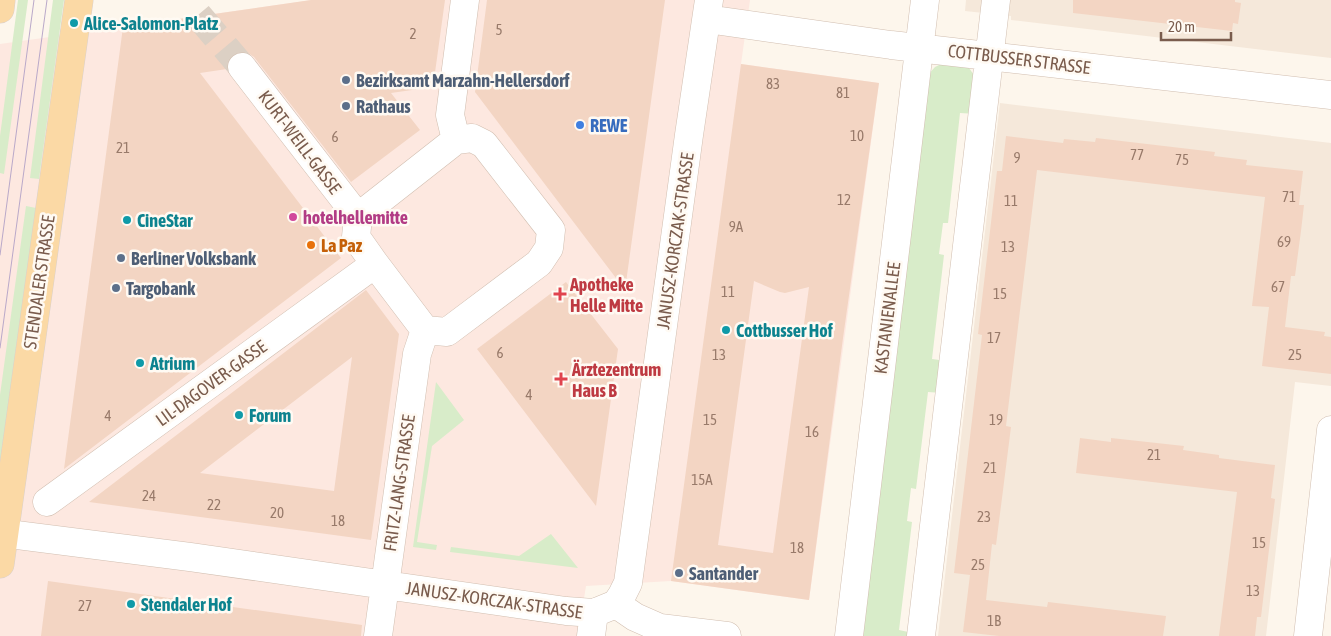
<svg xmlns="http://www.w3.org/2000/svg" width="1331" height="636" viewBox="0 0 1331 636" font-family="'Asap Condensed',sans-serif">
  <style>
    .residential { fill: #f5e8da }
    .commercial { fill: #fde8e0 }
    .green { fill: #d8ecc9 }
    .building { fill: #f3d5c3; fill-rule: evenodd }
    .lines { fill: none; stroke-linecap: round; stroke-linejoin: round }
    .minor-tunnel { stroke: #dcd0c4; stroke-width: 28; stroke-dasharray: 28 14; stroke-linecap: butt }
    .minor-casing { stroke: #d1beb0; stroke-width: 29 }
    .major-casing { stroke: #dad1cd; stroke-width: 29 }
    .minor { stroke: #fff; stroke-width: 28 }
    .major { stroke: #fbd9a5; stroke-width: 28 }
    .tram { stroke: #b9a8c9; stroke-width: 1 }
    .culture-dot { fill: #0f9aa8; stroke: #fffaf3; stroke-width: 2 }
    .service-dot { fill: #5c6f8a; stroke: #fffaf3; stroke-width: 2 }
    .shop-dot { fill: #3f7fe0; stroke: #fffaf3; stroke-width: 2 }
    .hotel-dot { fill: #d1479c; stroke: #fffaf3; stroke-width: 2 }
    .food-dot { fill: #e8710a; stroke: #fffaf3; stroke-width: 2 }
    .health-dot { fill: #e0444e; stroke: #fffaf3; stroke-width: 2 }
    .labels { text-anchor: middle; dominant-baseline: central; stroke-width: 5; stroke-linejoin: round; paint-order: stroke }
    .number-label { font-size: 15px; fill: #987a6a }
    .culture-label { font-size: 18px; font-weight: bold; fill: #0d838f; stroke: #fffaf3; text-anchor: start }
    .street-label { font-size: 18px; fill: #7a5c4d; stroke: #fffaf3 }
    .service-label { font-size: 18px; font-weight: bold; fill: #4e5e75; stroke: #fffaf3; text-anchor: start }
    .shop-label { font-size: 18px; font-weight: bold; fill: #366cbe; stroke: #fffaf3; text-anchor: start }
    .hotel-label { font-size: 18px; font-weight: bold; fill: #b23c85; stroke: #fffaf3; text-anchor: start }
    .food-label { font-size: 18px; font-weight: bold; fill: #c56008; stroke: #fffaf3; text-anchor: start }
    .health-label { font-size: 18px; font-weight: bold; fill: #be3a42; stroke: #fffaf3; text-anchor: start }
  </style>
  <rect width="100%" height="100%" fill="#fdf6ec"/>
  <path class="residential" d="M966 0H1331V58L1011 20V16L965 11Z
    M1000 103 1331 143V386L1295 382 1266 636H938Z"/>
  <path class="commercial" d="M312 0H750L741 64 879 83 809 600 671 581 586 586 578 636H0V44Z"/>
  <path class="green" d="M18 0H28L4 174 0 173V136Z
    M53 0H64L39 179 30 178Z
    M943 63H962L969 68 974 75 976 114 960 113 948 223H943L939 254 944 255 932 359 947 361 942 393 928 392 916 489 911 488 907 521 912 522 899 630 913 633V636H860L927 76 935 67Z
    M26 206 36 208 0 465V395Z
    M436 382 464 420 432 446 417 542 437 545 436 550 413 547Z
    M551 534 578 568 450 552 451 547 519 556Z"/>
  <path class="building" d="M311 0H445L433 87 391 93 420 130 351 182 254 57 248 53 240 52 233 54 228 61 227 69 200 73 341 258 64 469 123 27Z
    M487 0H665L625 290 475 92Z
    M1073 0H1235V2L1241 3 1238 24 1233 23 1232 31 1073 13Z
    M741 64 879 83 843 338 809 600 671 581ZM754 281 780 292 785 293 809 287 773 553 718 545Z
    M1006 136 1063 143 1064 139 1095 142 1096 138 1215 152 1214 156 1247 160 1246 165 1303 171 1299 205H1304L1301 231 1295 276H1291L1285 327 1325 332 1324 336 1331 337V374L1262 366 1269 307 1252 306 1265 197 1037 170 1006 426 1011 427 1002 498 996 545 992 544 986 600 1047 607 1048 602 1166 616 1163 636H999L963 632 970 575 954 573 982 335 978 334 997 171H1002Z
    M566 282 618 349 596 506 477 349Z
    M366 290 399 334 371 540 89 502ZM352 357 334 491 200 473Z
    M1080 438 1111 442V438L1184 446 1183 450 1219 455V458L1275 465 1271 498 1275 499 1261 617H1257L1255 636H1219L1237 492 1076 473Z
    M48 581 362 625 361 636H41Z"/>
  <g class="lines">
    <path class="minor-tunnel" d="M198 15 242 67"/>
    <g class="minor-casing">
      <path id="minor" d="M707 19 891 45 1331 95
        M242 67 358 217
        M472 138 484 144 551 230 549 248 539 263 447 332 425 330 375 264 356 237 358 217 456 140Z
        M456 140 450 115 465 0
        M47 502 375 264
        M0 533 190 557 566 611 594 613 616 604 622 595 628 583 689 135 709 0
        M616 604 635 617 660 628 727 636
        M378 636 417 354 425 330
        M591 636 594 613
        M849 636 925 0
        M921 636 996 0
        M1308 636 1331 430"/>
    </g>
    <g class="major-casing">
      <path id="major" d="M0 9 1 0
        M0 564 79 0"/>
    </g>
    <use href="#minor" class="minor"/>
    <use href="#major" class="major"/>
    <path class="tram" d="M0 255 34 0
      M0 348 47 0"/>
  </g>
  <g class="culture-dot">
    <circle cx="74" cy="23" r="5"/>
    <circle cx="127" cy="220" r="5"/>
    <circle cx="726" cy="330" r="5"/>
    <circle cx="140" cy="363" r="5"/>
    <circle cx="239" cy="415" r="5"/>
    <circle cx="131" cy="604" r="5"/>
  </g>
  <g class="service-dot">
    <circle cx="346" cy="80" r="5"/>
    <circle cx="346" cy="106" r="5"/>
    <circle cx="121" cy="258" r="5"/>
    <circle cx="116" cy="288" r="5"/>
    <circle cx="679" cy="573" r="5"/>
  </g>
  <circle class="shop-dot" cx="580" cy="125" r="5"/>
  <circle class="hotel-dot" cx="293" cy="217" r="5"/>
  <circle class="food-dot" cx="311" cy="245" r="5"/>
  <g class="health-dot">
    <path d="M557.5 286.5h5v5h5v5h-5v5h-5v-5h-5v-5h5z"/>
    <path d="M558.5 371.5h5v5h5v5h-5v5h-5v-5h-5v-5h5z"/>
  </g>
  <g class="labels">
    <g class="number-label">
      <text x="499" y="29">5</text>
      <text x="413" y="33">2</text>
      <text x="773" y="83">83</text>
      <text x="843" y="92">81</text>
      <text x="857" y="135">10</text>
      <text x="335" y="136">6</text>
      <text x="123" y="147">21</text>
      <text x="1137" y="154">77</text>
      <text x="1017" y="157">9</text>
      <text x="1182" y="159">75</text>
      <text x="1289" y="196">71</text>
      <text x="844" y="199">12</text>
      <text x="1011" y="200">11</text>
      <text x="736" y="226">9A</text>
      <text x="1284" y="241">69</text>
      <text x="1008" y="246">13</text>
      <text x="1278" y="286">67</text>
      <text x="728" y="291">11</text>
      <text x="1000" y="293">15</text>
      <text x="994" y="337">17</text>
      <text x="500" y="352">6</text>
      <text x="719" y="354">13</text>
      <text x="1295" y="354">25</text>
      <text x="529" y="394">4</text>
      <text x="108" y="415">4</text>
      <text x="710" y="419">15</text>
      <text x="996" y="419">19</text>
      <text x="812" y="431">16</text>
      <text x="1154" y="454">21</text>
      <text x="990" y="467">21</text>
      <text x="702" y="479">15A</text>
      <text x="149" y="495">24</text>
      <text x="214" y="504">22</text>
      <text x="277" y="512">20</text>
      <text x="984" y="516">23</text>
      <text x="338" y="520">18</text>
      <text x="1259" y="542">15</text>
      <text x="797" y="547">18</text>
      <text x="978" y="564">25</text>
      <text x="1253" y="590">13</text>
      <text x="85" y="605">27</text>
      <text x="994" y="620">1B</text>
    </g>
    <g class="culture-label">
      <text x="84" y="23">Alice-Salomon-Platz</text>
      <text x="137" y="220">CineStar</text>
      <text x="736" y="330">Cottbusser Hof</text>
      <text x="150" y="363">Atrium</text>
      <text x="249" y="415">Forum</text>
      <text x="141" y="604">Stendaler Hof</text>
    </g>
    <g class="street-label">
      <text transform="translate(1019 59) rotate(7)">COTTBUSSER STRASSE</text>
      <text transform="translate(300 142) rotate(53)">KURT-WEILL-GASSE</text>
      <text transform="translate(675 241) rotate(-82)">JANUSZ-KORCZAK-STRASSE</text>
      <text transform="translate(39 282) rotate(-82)">STENDALER STRASSE</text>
      <text transform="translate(887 318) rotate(-83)">KASTANIENALLEE</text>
      <text transform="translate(211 383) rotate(-36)">LIL-DAGOVER-GASSE</text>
      <text transform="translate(399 483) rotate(-82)">FRITZ-LANG-STRASSE</text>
      <text transform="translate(494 600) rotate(8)">JANUSZ-KORCZAK-STRASSE</text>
    </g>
    <g class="service-label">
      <text x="356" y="80">Bezirksamt Marzahn-Hellersdorf</text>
      <text x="356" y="106">Rathaus</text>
      <text x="131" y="258">Berliner Volksbank</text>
      <text x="126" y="288">Targobank</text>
      <text x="689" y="573">Santander</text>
    </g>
    <g class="shop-label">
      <text x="590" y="125">REWE</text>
    </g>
    <g class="hotel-label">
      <text x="303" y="217">hotelhellemitte</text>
    </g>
    <g class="food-label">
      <text x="321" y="245">La Paz</text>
    </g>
    <g class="health-label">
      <text x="570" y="284">Apotheke<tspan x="570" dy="21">Helle Mitte</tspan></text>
      <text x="572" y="369">Ärztezentrum<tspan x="572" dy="21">Haus B</tspan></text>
    </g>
  </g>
  <path d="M1161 32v8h70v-8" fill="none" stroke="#7a5c4d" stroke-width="2.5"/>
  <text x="1168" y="32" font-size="15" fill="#7a5c4d" stroke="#fffaf3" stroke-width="4" paint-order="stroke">20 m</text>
</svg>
